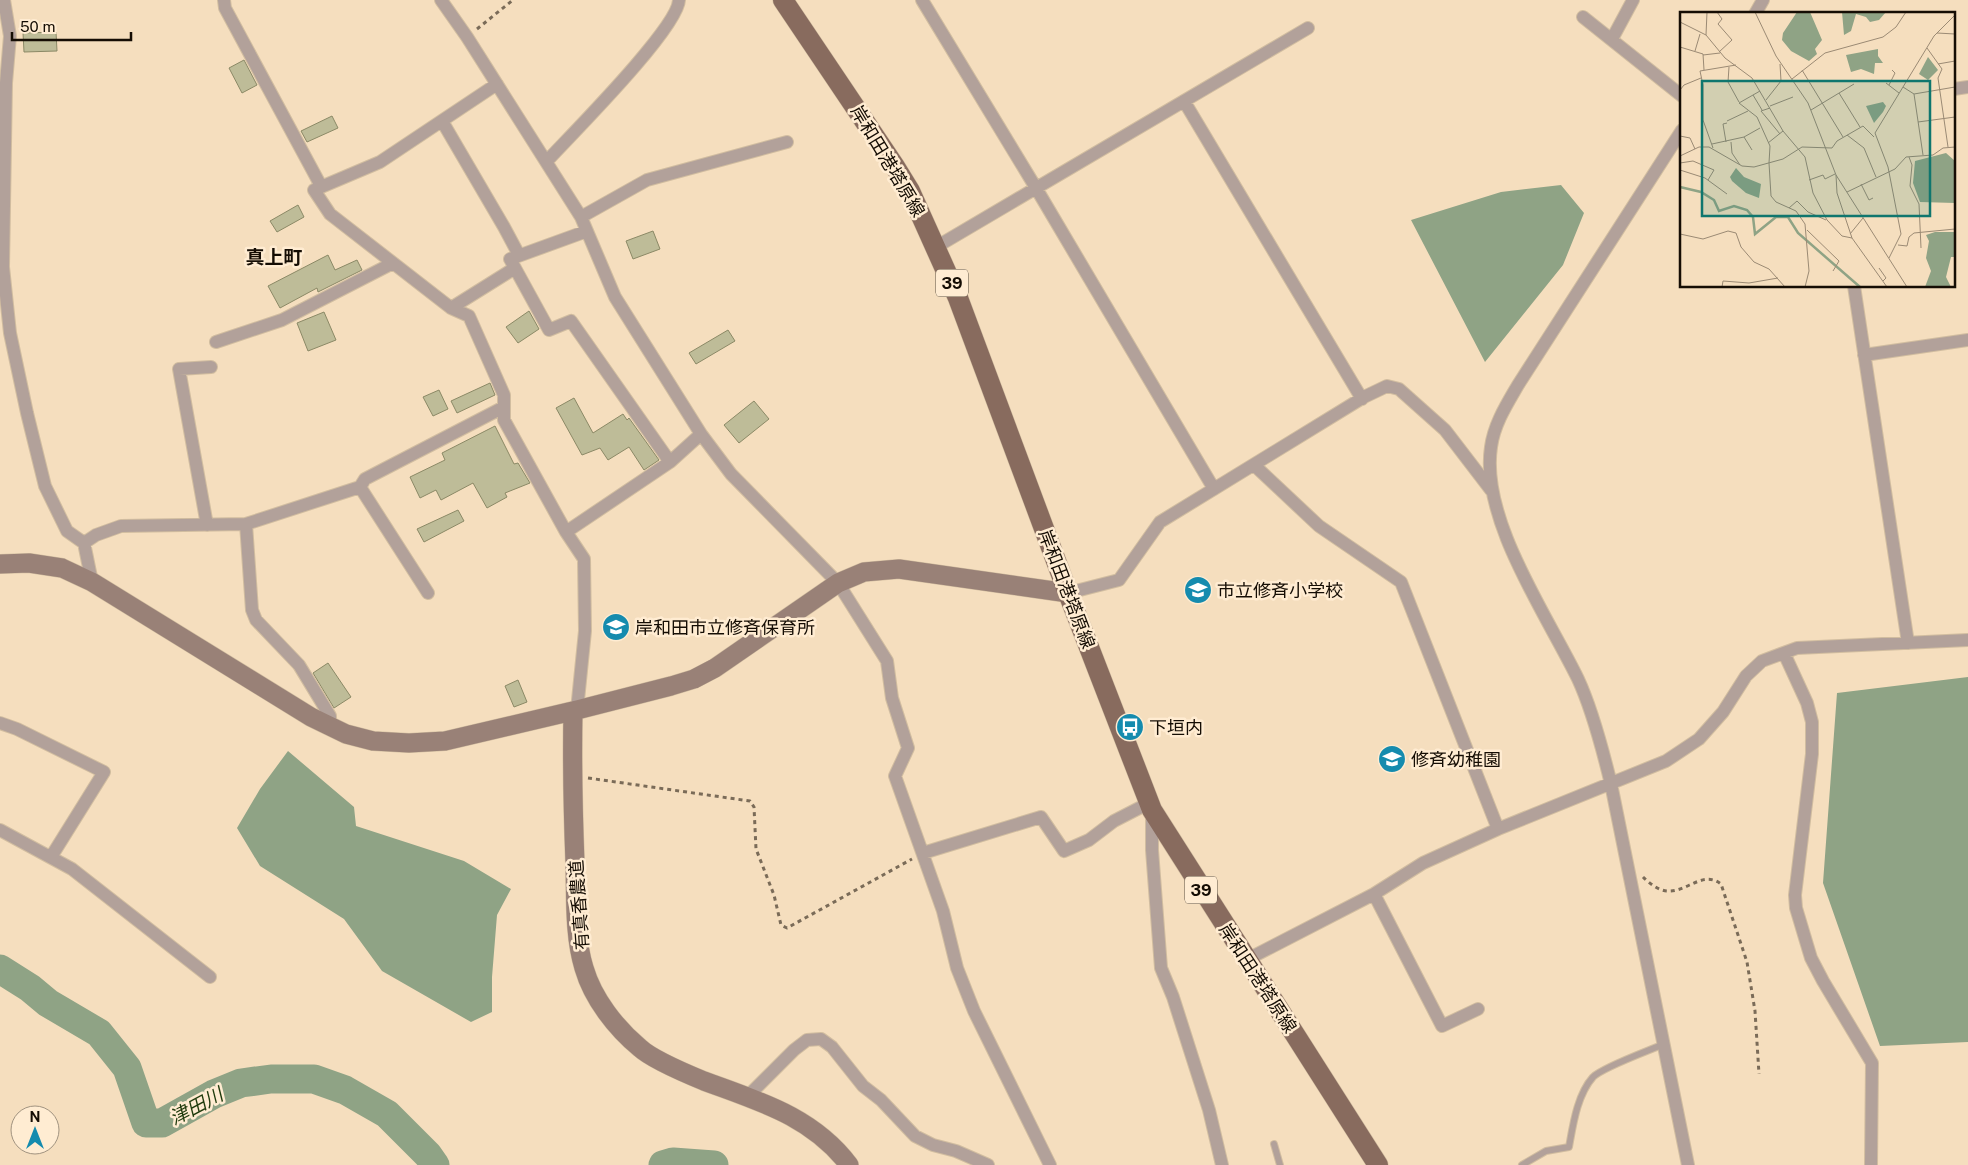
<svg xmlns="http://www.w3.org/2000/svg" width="1968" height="1165" viewBox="0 0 1968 1165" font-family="'Public Sans','Noto Sans JP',sans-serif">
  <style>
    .water { fill: #8fa385 }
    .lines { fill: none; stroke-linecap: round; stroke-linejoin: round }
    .river { stroke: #8fa385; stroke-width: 29 }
    .building { fill: #bebc98; stroke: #8b8966 }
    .lane-casing { stroke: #d1bda0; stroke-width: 8 }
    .street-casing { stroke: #d1bda0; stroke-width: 14 }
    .secondary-casing { stroke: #d1bda0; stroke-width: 20 }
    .primary-casing { stroke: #d1bda0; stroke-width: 21 }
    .path { stroke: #7a6b58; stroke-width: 3; stroke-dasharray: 4 4; stroke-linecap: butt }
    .lane { stroke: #b2a19a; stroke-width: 6 }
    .street { stroke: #b2a19a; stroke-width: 12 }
    .secondary { stroke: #998177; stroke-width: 19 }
    .primary { stroke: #886b5e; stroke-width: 20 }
    .labels { text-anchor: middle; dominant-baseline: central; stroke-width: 5; stroke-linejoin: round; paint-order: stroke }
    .shield { fill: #ffecd2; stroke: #5b5042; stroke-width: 1 }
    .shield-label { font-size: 16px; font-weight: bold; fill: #150d04 }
    .street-label { font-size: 18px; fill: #150d04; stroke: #ffecd2 }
    .poi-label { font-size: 18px; fill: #150d04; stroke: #ffecd2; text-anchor: start }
    .neighbourhood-label { font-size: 19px; font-weight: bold; fill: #150d04; stroke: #ffecd2 }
    .water-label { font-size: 19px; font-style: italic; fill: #1f3a0c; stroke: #ffecd2 }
    .inset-river { fill: none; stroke: #8fa385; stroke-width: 2.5 }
    .inset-road { fill: none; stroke: #9b8a74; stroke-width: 1 }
    .view { fill: #0f766e; fill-opacity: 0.15; stroke: #0f766e; stroke-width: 2.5 }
    .inset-edge { fill: none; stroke: #150d04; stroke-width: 2.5 }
  </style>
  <rect width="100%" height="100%" fill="#f5debe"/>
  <path class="water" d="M1561 185 1584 213 1563 265 1485 362 1411 220 1501 192Z
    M1968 677V1042L1880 1046 1823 883 1837 693Z
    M288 751 354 807 356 826 464 861 511 889 497 915 492 977V1012L471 1022 382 971 344 919 260 866 237 828 260 789Z"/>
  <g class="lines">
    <path class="river" d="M0 969 30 988 48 1003 99 1033 127 1068 146 1123H162L214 1094 241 1083 271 1079H314L345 1090 387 1114 428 1155 435 1165
      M663 1165 673 1162 714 1165"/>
  </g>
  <path class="building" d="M56 32 57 51 24 52 23 33Z
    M244 60 257 85 242 93 229 68Z
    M332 116 338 128 307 142 301 131Z
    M298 205 304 217 277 232 270 221Z
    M653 231 660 249 633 259 626 241Z
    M328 255 335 270 357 260 362 270 318 292 317 288 280 308 268 286Z
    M529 311 539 329 518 343 506 327Z
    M324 312 336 340 308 351 297 323Z
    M728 330 735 341 696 364 689 353Z
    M490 383 495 395 457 413 451 401Z
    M439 390 448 409 433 416 423 397Z
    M574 398 593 433 623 414 627 420 629 418 659 460 644 470 629 447 608 460 600 448 582 455 556 408Z
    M754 401 769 419 739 443 724 425Z
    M495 426 514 464 518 463 530 483 505 493 507 497 487 508 473 483 441 500 436 490 420 498 410 477 445 460 442 453Z
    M458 510 464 521 424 542 417 529Z
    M328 663 351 697 334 708 313 673Z
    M518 680 527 702 514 707 505 686Z"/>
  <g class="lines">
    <g class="lane-casing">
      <path id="lane" d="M1274 1144 1280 1165
        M1522 1165 1546 1151 1569 1147C1573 1125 1577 1095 1593 1077 1603 1067 1648 1051 1664 1044"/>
    </g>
    <g class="street-casing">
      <path id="street" d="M4 0 10 36 6 83 3 267 10 333 27 413 45 486 67 531 84 543 92 582
        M224 0 225 8 321 186
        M441 0 467 37 581 217 615 297 701 434 731 474 838 583 887 661 892 698 908 748 895 776 943 911 957 968 974 1011 1050 1165
        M922 0 1036 188 1214 489
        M1755 14 1763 0
        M1583 17 1682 96
        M1612 39 1633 0
        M497 84 380 162 314 190 330 214 451 308 469 316 504 395V420L566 532 584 559 585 631 577 710
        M1954 89 1968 87
        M1184 101 1362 399
        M442 121 504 227 519 255
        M1682 130 1518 385C1507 404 1494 424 1491 447 1480 519 1547 615 1578 679 1592 709 1603 751 1611 784L1688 1165
        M547 161C571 135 678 28 679 0
        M581 217 647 180 787 142
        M587 231 510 259 549 330 571 321 670 462
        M936 247 1308 28
        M1854 286 1908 643
        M451 308 515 268
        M216 342 282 320 393 263
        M1864 355 1968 340
        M1254 465 1319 526 1401 582 1498 829
        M360 487 365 479 504 407
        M246 524 252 610 256 620 299 665 330 716V726
        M207 525 179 369 211 367
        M566 532 670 462 701 434
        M84 543 96 535 121 526 246 524 360 487 428 593
        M1068 593 1119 580 1160 522 1364 397 1387 386 1399 389 1445 430 1491 490
        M1784 653 1807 703 1812 722V754L1795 895 1796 908 1811 958 1823 981 1872 1063 1871 1165
        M0 723 17 729 104 772 51 857
        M1152 812V850L1161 968 1173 997 1209 1110 1222 1165
        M0 830 72 869 210 977
        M923 853 1041 817 1064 851 1089 840 1114 821 1149 803
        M1374 894 1442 1026 1478 1009
        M1246 960 1374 894 1423 863 1498 829 1666 761 1699 739 1723 712 1746 676 1762 661 1797 648 1968 640
        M747 1097 794 1050 807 1040 821 1039 832 1047 863 1086 881 1100 915 1136 933 1145 956 1151 988 1165"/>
    </g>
    <g class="secondary-casing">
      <path id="secondary" d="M0 564 29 563 62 568 92 582 311 717 346 734 373 741 409 743 445 741 577 710 671 686 694 679 715 668 838 583 864 572 899 569 1068 593
        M573 711C572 762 573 812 575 863 576 897 574 935 584 968 593 999 616 1028 640 1048 653 1060 687 1074 704 1081 758 1101 812 1116 849 1165"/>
    </g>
    <g class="primary-casing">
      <path id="primary" d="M783 0 894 165 910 191 958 298 1068 593 1152 810 1378 1165"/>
    </g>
    <path class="path" d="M477 29 513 0
      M588 778 750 801 754 807 756 849 774 895 781 925 787 928 912 859
      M1643 877C1649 883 1659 891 1668 891 1687 892 1703 870 1721 884L1747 962 1755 1011 1759 1074"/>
    <use href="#lane" class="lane"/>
    <use href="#street" class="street"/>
    <use href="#secondary" class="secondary"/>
    <use href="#primary" class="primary"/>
  </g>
  <defs>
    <g id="school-disc" transform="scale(1.4375)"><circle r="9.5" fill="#158bae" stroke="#ffecd2"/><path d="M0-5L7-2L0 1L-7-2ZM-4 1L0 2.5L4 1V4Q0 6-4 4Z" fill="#fff"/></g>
    <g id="bus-disc" transform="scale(1.4375)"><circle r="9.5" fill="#158bae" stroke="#ffecd2"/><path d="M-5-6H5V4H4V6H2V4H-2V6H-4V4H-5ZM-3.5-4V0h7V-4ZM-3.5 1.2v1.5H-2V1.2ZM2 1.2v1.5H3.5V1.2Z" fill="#fff"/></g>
  </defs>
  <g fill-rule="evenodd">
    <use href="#school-disc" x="1198" y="590"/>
    <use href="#school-disc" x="616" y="627"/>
    <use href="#bus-disc" x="1130" y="727"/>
    <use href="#school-disc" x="1392" y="759"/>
  </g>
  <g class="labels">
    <g class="shield">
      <rect x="936" y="269.5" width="32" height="27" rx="4"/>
      <rect x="1185" y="876.5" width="32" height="27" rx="4"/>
    </g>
    <g class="shield-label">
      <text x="952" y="283">39</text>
      <text x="1201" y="890">39</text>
    </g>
    <g class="street-label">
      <text transform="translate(888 161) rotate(59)">岸和田港塔原線</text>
      <text transform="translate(1067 589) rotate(69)">岸和田港塔原線</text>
      <text transform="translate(579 905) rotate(-94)">有真香農道</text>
      <text transform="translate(1258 978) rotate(57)">岸和田港塔原線</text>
    </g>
    <g class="poi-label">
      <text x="1217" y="590">市立修斉小学校</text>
      <text x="635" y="627">岸和田市立修斉保育所</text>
      <text x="1149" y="727">下垣内</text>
      <text x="1411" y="759">修斉幼稚園</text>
    </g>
    <g class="neighbourhood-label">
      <text x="274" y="257">真上町</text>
    </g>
    <g class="water-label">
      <text transform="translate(196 1106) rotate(-28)">津田川</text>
    </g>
  </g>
  <g transform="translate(1680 12)">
    <rect width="275" height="275" fill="#f5debe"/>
    <path d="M117 0H130L142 28 135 37 137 42 129 49 111 39 102 28 103 21ZM162 0H206L199 8 190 10 186 5 176 2 171 19 164 23ZM198 37V44L203 51H195L194 62 181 57 171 60 166 43ZM248 45 258 58 248 68 239 62ZM203 90 206 94 203 100 194 111 186 94ZM266 141 275 149V191L240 190 233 171 235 149ZM56 156 64 165 81 172 79 186 66 181 52 169 50 165ZM255 220H275V245H271L266 265 271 275H245L251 259 246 246 249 229 246 223Z" fill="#8fa385"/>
    <path class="inset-river" d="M0 175 21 180 34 188 39 199 54 194 67 198 73 205 75 222 96 205H108L118 221 180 275"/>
    <path class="inset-road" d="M37 0 42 7 38 12 52 28 39 40M75 0 96 44 128 91 156 163 227 275M0 10 26 23 45 46 72 66 103 119 125 145 133 181 147 208 162 224 172 226M257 21 275 22M26 23 27 0M0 35 23 42 24 58M247 36 262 57 258 66 268 135M15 39 20 22M23 43 40 41M258 52 275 49M49 55 48 70 59 90M122 58 163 125M112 67 145 41 203 25 216 15 226 0M206 71 219 81M209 73 215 61 212 58M223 75 234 82 275 75M0 78 4 73 21 66M80 79 59 91 77 105 90 134 89 151M159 81 180 115M234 82 243 143M73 83 82 98M86 88 101 69 100 52M90 94 113 85M90 96 81 99 100 122M131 98 174 72M47 109 68 99M238 110 275 105M167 123 184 136 196 165M0 124 10 126 15 137M64 125 80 116M46 130 43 112 47 111M51 130 52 141 60 153M88 131 103 119M32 132 64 125 72 138M33 136 23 108V73L20 59 56 53M0 144 19 135H29L62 154 74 155 103 147 122 135 152 136 157 129 183 114 194 125M229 145 232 153 230 174 239 192 241 236M0 151 13 149 34 158 28 168M89 151 91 184 96 190 116 199 125 212 129 259 125 275M0 158 25 166 47 182M156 163 157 181 172 226 207 275M129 168 143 163 145 167 155 162M181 172 189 188 193 186M167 180 215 157 226 145 253 143 263 136 275 135M109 196 117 189 128 200 146 208M127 218 159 249 153 259M0 222 23 227 48 219 56 221 61 235 74 250 89 257 105 275M170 222 183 206M218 233 227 234 229 225 234 221 275 217M209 246 221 222 208 155 195 121 254 24 275 3M199 256 206 266 203 269M42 275 43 269 69 271 98 266"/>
    <path class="view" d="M22 69H250V204H22Z"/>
    <rect width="275" height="275" class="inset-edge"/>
  </g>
  <g transform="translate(35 1130)"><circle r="24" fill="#ffecd2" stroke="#a19380"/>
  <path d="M0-4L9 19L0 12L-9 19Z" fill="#158bae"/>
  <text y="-8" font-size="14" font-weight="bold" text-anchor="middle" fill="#150d04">N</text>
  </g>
  <path d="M12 32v8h119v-8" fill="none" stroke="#150d04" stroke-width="2.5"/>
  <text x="20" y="32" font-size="15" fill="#150d04" stroke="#ffecd2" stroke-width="4" paint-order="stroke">50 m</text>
</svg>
